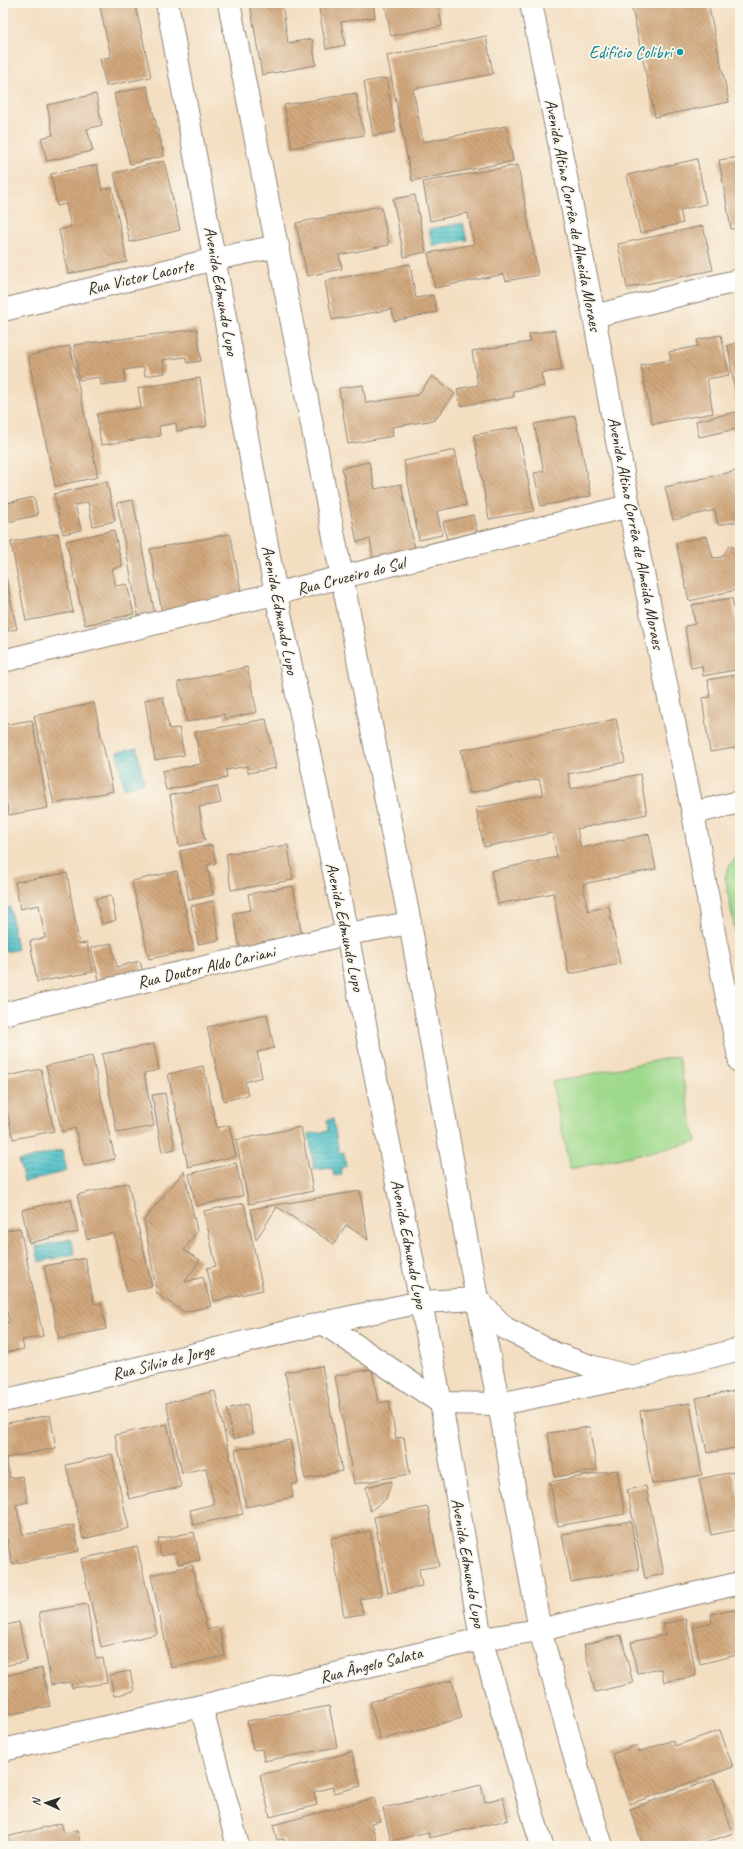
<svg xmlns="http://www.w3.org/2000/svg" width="743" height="1849" viewBox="0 0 743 1849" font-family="Caveat,sans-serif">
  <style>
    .grass { fill: url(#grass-tufts); stroke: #65825c }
    .garden { fill: #9fd98c; stroke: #65825c }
    .water { fill: url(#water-rules); stroke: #40767a }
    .building { fill: url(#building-back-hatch) }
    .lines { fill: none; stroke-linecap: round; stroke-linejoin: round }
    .minor-casing { stroke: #8f8476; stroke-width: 24 }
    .tertiary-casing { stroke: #8f8476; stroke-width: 24 }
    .minor { stroke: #fff; stroke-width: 22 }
    .tertiary { stroke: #fff; stroke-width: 22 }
    .culture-dot { fill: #0f9aa8; stroke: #fbf7ec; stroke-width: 1.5 }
    .labels { text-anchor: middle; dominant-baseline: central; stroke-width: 3.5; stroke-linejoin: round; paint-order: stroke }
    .culture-label { font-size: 17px; fill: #0d838f; stroke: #fbf7ec; text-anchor: end }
    .street-label { font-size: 17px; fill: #2b2b2b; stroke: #fbf7ec }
  </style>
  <defs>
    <pattern id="grass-tufts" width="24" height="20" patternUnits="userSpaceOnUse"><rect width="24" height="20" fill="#9fd98c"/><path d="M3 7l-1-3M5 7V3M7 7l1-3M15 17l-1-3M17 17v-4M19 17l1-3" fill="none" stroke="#89ba79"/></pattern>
    <pattern id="water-rules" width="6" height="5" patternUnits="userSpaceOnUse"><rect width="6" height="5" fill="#54c2c9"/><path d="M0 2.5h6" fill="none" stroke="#469ea3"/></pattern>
    <pattern id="building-back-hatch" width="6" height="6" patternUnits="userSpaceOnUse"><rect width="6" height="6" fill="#d1a77c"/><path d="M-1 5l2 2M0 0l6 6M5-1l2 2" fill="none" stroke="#a86"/></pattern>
  </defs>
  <rect width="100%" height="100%" fill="#fbf7ec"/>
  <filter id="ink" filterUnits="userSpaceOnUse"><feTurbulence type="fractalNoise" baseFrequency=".025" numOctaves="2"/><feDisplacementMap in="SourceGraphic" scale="8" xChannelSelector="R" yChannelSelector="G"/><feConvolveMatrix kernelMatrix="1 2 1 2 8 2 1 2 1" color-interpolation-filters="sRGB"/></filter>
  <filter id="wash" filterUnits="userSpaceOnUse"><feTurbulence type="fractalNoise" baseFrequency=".012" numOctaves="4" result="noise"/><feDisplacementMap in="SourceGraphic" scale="16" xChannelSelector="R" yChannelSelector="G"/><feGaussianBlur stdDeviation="0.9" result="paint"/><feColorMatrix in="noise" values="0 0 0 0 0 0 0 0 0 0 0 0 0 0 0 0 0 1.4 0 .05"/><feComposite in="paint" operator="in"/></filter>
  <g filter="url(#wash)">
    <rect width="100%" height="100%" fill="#f3dec1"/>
    <path class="grass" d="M740 854V957L725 877 729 866Z"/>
    <path class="garden" d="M678 1056 696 1142 570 1169 552 1082Z"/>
    <path class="water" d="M463 223 467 240 432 246 429 229Z
      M137 748 144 783 124 788 117 752Z
      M10 907 17 950 3 952V909Z
      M333 1119 339 1153 344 1152 346 1166 341 1168 342 1175 334 1176 332 1168 314 1170 309 1134 328 1131 327 1120Z
      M62 1150 67 1171 24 1182 19 1161Z
      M71 1239 75 1254 39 1262 36 1247Z"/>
    <g id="blocks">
      <path class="building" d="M99 3H135L151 77 106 86 100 59 111 57Z
        M250 3H282L288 43 312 39 316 65 262 75Z
        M318 3H373L375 17 341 22 345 45 326 49Z
        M385 3H438L442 26 391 36Z
        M631 3H708L729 102 655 117Z
        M486 36 493 74 413 89 423 142 506 126 513 161 412 181 387 56Z
        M386 78 396 132 373 136 364 82Z
        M147 86 164 156 130 164 114 94Z
        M356 93 364 135 292 148 284 105Z
        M96 94 102 125 87 129 93 151 47 161 41 138 53 135 47 105Z
        M740 157V227L731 229 719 160Z
        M697 159 706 204 680 210 683 223 640 233 627 175Z
        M164 161 180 230 130 242 114 173Z
        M97 165 102 190 112 188 127 262 68 274 59 230 71 227 66 204 57 206 51 174Z
        M518 165 538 275 506 281 504 274 435 288 428 253 474 244 468 213 430 221 423 182Z
        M415 195 426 252 404 257 393 199Z
        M381 206 389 245 339 255 342 269 307 276 296 223Z
        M703 226 713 270 627 288 618 244Z
        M410 264 416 298 433 295 437 312 394 321 392 309 332 320 325 281Z
        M197 329 201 361 187 363 186 357 163 360 165 373 145 376 144 367 124 370 125 382 101 385 100 377 79 380 74 345Z
        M555 330 562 370 541 373 544 386 513 391 514 397 460 406 457 389 478 385 472 351 530 342 529 334Z
        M721 335 729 375 707 379 713 413 652 424 641 365 671 360 669 352 698 346 697 340Z
        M740 342V404L737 405 728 345Z
        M70 346 98 477 55 486 28 356Z
        M432 376 455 394 435 420 392 427 393 436 348 444 339 388 363 385 366 403 418 395Z
        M200 378 207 426 177 431 176 423 159 426 160 436 101 445 97 414 141 408 138 388Z
        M740 411V428L699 437 696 421Z
        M575 416 591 496 541 506 534 473 544 471 534 424Z
        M518 427 534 511 489 519 474 435Z
        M455 450 466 505 437 511 442 535 419 540 404 461Z
        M369 462 375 489 401 484 415 549 373 558 370 539 357 542 342 468Z
        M740 470V521L718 525 715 510 673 520 665 487Z
        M107 482 115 521 93 526 88 502 75 505 81 530 63 534 54 494Z
        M34 497 38 515 3 523V504Z
        M133 500 155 615 139 619 117 503Z
        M473 515 477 532 447 539 443 522Z
        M114 530 122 566 112 569 116 586 127 584 134 614 85 625 66 541Z
        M58 533 73 612 26 621 11 542Z
        M230 534 242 596 162 612 150 549Z
        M707 536 713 558 722 557 730 545 736 549 740 543V589L689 601 676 543Z
        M3 565 17 629 3 632Z
        M732 598 737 629 740 628V669L703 676 702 666 691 668 685 626 695 624 692 605Z
        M247 667 257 712 225 719 224 714 187 722 178 682Z
        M740 674V747L710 752 702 698 710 697 708 680Z
        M163 697 169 729 179 728 184 755 155 760 145 700Z
        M94 703 113 791 54 804 34 716Z
        M266 719 276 768 248 773 247 766 226 770 227 778 166 790 162 771 201 764 195 732Z
        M616 719 625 762 568 774 571 789 640 774 647 814 577 829 581 848 649 834 656 869 583 884 588 911 609 906 620 964 569 974 553 893 498 904 491 871 557 857 552 833 484 847 476 808 543 795 539 779 470 793 461 750Z
        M32 720 48 808 9 815 3 783V725Z
        M217 786 221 803 199 807 205 841 179 846 170 795Z
        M212 845 216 863 207 865 213 895 189 900 180 851Z
        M288 845 293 880 231 890 226 854Z
        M177 871 194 950 149 959 132 881Z
        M67 873 79 944 87 943 93 972 37 982 30 941 45 938 39 905 20 909 15 882Z
        M293 886 302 936 240 948 233 913 251 910 248 894Z
        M111 895 116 920 102 924 96 899Z
        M213 901 219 940 198 944 191 906Z
        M111 943 117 967 140 961 144 977 101 988 91 948Z
        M267 1014 274 1048 257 1052 262 1077 245 1082 248 1095 224 1101 207 1027Z
        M154 1044 159 1070 144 1073 154 1126 117 1133 102 1054Z
        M92 1056 115 1159 84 1166 75 1128 62 1132 46 1066Z
        M203 1066 217 1128 229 1125 236 1156 188 1167 168 1074Z
        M41 1069 54 1131 13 1139 3 1092V1077Z
        M165 1093 175 1149 162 1152 152 1095Z
        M301 1127 313 1191 249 1204 236 1140Z
        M236 1163 243 1196 196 1206 189 1174Z
        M184 1171 197 1231 184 1250 200 1260 185 1282 203 1277 211 1306 184 1312 157 1294 144 1220Z
        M128 1183 152 1286 127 1292 114 1233 87 1239 77 1195Z
        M360 1191 368 1240 346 1225 334 1244 277 1207 256 1240 251 1209Z
        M71 1199 78 1232 29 1243 22 1210Z
        M244 1203 263 1290 214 1301 207 1268 216 1266 204 1211Z
        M20 1228 43 1336 22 1340 24 1349 3 1353V1323L9 1322 3 1293V1231Z
        M85 1258 94 1304 101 1303 106 1329 59 1339 44 1266Z
        M322 1366 342 1471 305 1479 285 1372Z
        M372 1369 378 1403 389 1401 396 1438 404 1437 410 1474 354 1484 335 1376Z
        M740 1390V1447L707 1453 696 1398Z
        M215 1391 243 1514 193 1525 190 1510 214 1504 206 1468 182 1473 166 1403Z
        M690 1403 702 1475 652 1484 640 1411Z
        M247 1404 253 1434 233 1439 227 1409Z
        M50 1415 56 1448 6 1458 10 1478 22 1476 28 1502 16 1505 23 1535 74 1525 79 1551 12 1564 7 1539H3V1424Z
        M167 1424 181 1487 129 1499 115 1435Z
        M589 1427 597 1470 555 1477 548 1433Z
        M290 1440 298 1483 291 1485 293 1497 246 1507 235 1450Z
        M112 1454 129 1528 83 1539 66 1465Z
        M617 1470 625 1514 558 1526 550 1482Z
        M733 1472 740 1503V1529L711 1535 699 1479Z
        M392 1481 386 1499 370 1511 366 1487Z
        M646 1486 664 1574 645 1578 627 1490Z
        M428 1507 439 1566 419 1569 422 1586 388 1593 374 1517Z
        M631 1521 639 1569 571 1582 562 1534Z
        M370 1531 382 1595 360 1599 363 1614 344 1617 331 1538Z
        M194 1532 200 1560 178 1564 176 1553 161 1556 158 1539Z
        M137 1546 157 1634 101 1647 81 1559Z
        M192 1565 207 1630 219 1627 225 1656 171 1668 151 1575Z
        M87 1604 96 1659 103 1658 107 1683 72 1688 71 1682 51 1685 39 1612Z
        M740 1609 737 1655 700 1664 693 1626 712 1623 711 1614Z
        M686 1619 696 1676 664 1682 661 1669 637 1673 631 1642 665 1635 663 1624Z
        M19 1622 27 1661 3 1666V1626Z
        M621 1635 633 1683 595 1692 584 1645Z
        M42 1668 50 1706 3 1716V1676Z
        M130 1671 134 1691 114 1696 110 1675Z
        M452 1680 462 1718 380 1740 370 1702Z
        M329 1706 337 1747 264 1761 262 1749 253 1750 247 1721Z
        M720 1730 733 1767 630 1804 612 1754 637 1745 639 1752 673 1740 675 1746Z
        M352 1752 361 1786 334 1793 332 1787 314 1792 317 1805 270 1817 260 1775Z
        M714 1779 733 1833 696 1846H643L630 1809Z
        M481 1785 485 1802 503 1797 508 1820 429 1838 428 1832 391 1841 383 1808Z
        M374 1798 380 1821 371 1823 377 1842 360 1846H286L284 1839 277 1840 273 1825Z
        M61 1823 64 1833 77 1830 81 1846H9L7 1837Z
        M195 1842 196 1846H181V1845Z"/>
    </g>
  </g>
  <g filter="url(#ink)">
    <use href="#blocks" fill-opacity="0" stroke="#8f8476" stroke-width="1"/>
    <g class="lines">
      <g class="minor-casing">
        <path id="minor" d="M531 3 594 316 629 506 693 813 714 933 740 1062
          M3 310 215 259 278 246
          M594 316 740 280
          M3 661 629 506
          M693 813 740 802
          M3 1014 347 934 410 923
          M323 1323 441 1403 499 1404 632 1377 740 1349
          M3 1401 323 1323 421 1302 477 1299 505 1328 554 1353 590 1366 632 1377
          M201 1706 238 1846
          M3 1750 201 1706 481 1639 540 1630 740 1583"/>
      </g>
      <g class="tertiary-casing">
        <path id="tertiary" d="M167 3 276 594 347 934 441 1403 481 1639 542 1846
          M229 3 410 923 477 1299 499 1404 540 1630 578 1769 602 1846"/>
      </g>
      <use href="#minor" class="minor"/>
      <use href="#tertiary" class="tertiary"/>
    </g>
  </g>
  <circle class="culture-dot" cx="680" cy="52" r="4"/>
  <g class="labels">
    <g class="culture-label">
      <text x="672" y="52">Edifício Colibri</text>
    </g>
    <g class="street-label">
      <text transform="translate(573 215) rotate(79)">Avenida Altino Corrêa de Almeida Moraes</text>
      <text transform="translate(140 277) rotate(-13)">Rua Victor Lacorte</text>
      <text transform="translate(221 291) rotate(80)">Avenida Edmundo Lupo</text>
      <text transform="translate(636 533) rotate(79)">Avenida Altino Corrêa de Almeida Moraes</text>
      <text transform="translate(351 576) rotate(-14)">Rua Cruzeiro do Sul</text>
      <text transform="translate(280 610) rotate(79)">Avenida Edmundo Lupo</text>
      <text transform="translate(345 927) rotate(78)">Avenida Edmundo Lupo</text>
      <text transform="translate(206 967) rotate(-13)">Rua Doutor Aldo Cariani</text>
      <text transform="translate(409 1244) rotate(79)">Avenida Edmundo Lupo</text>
      <text transform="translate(163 1362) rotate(-14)">Rua Silvio de Jorge</text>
      <text transform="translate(468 1563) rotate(80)">Avenida Edmundo Lupo</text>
      <text transform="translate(371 1665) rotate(-14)">Rua Ângelo Salata</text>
    </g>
  </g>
  <rect width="743" height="1849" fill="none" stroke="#fbf7ec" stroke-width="16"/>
  <g transform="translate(46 1803) rotate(273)" stroke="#fbf7ec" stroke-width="3" paint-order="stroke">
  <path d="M0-3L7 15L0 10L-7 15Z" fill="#2b2b2b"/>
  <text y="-6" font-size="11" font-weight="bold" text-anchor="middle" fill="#2b2b2b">N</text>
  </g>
</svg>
